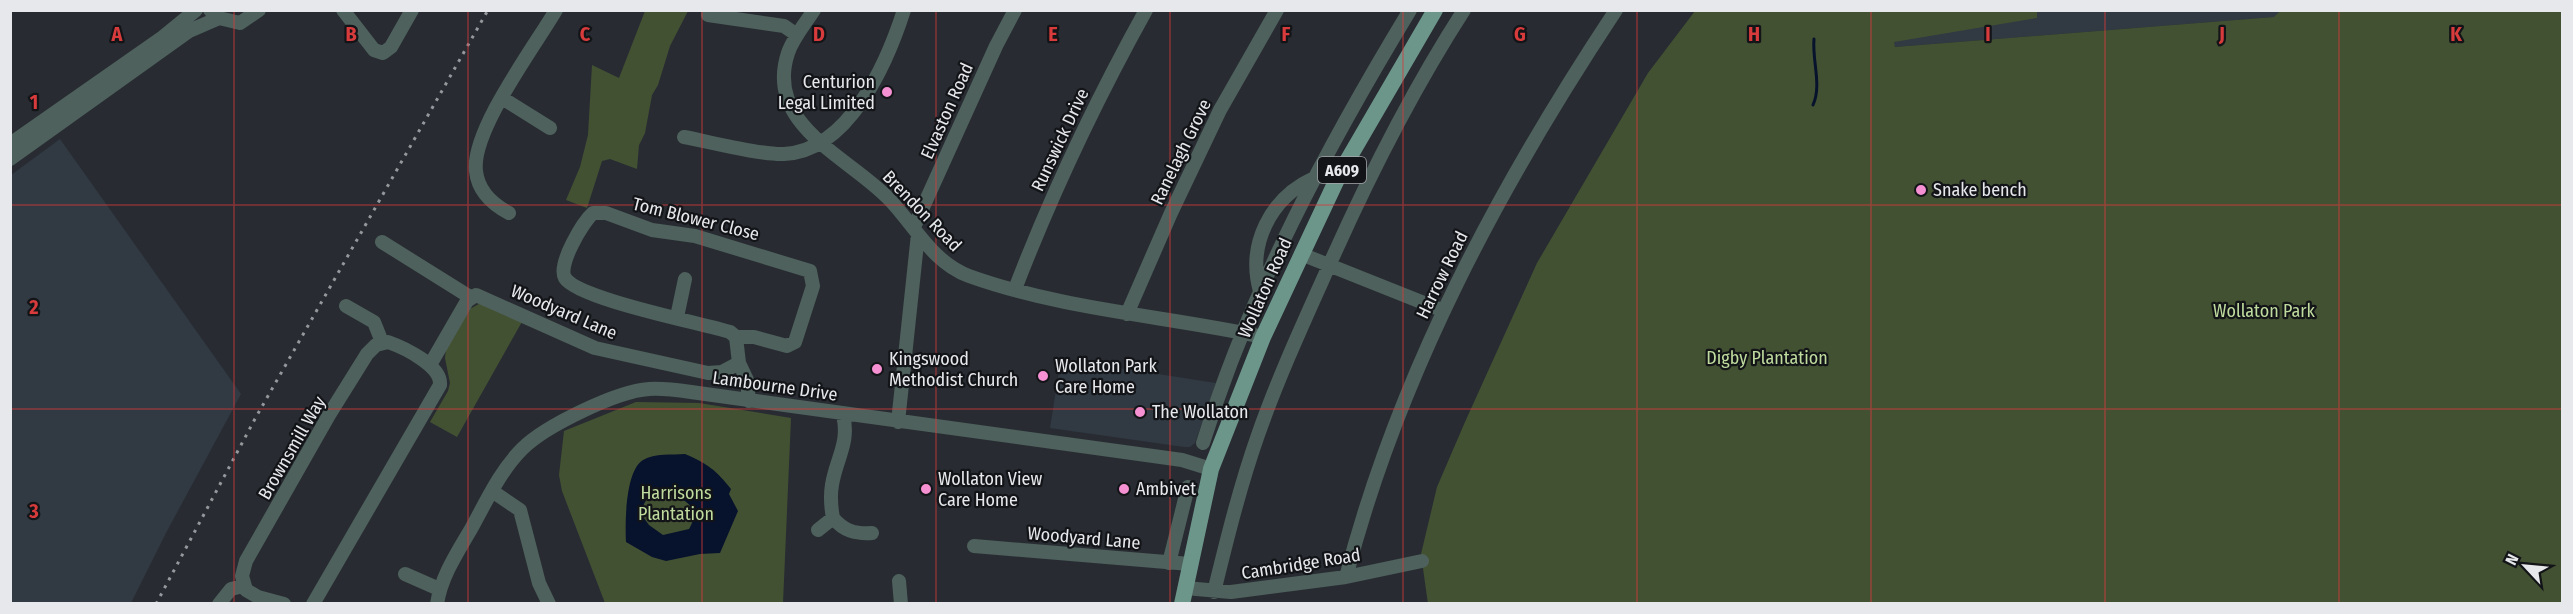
<svg xmlns="http://www.w3.org/2000/svg" width="2573" height="614" viewBox="0 0 2573 614" font-family="'Fira Sans Condensed',sans-serif">
  <style>
    .built { fill: #313942 }
    .green { fill: #435133 }
    .water { fill: #07122c; fill-rule: evenodd }
    .lines { fill: none; stroke-linecap: round; stroke-linejoin: round }
    .stream { stroke: #07122c; stroke-width: 3 }
    .minor { stroke: #4e615c; stroke-width: 14 }
    .major { stroke: #6d968b; stroke-width: 16 }
    .rail { stroke: #95989c; stroke-width: 3; stroke-dasharray: 3 6; stroke-linecap: butt }
    .grid { fill: none; stroke: #d83b3c; stroke-width: 1.5; stroke-opacity: 0.55 }
    .poi-dot { fill: #f591d2; stroke: #121417; stroke-width: 2 }
    .labels { text-anchor: middle; dominant-baseline: central; stroke-width: 4.5; stroke-linejoin: round; paint-order: stroke }
    .shield { fill: #121417; stroke: #a6a8ac; stroke-width: 1.5 }
    .shield-label { font-size: 16px; font-weight: bold; fill: #e6e8ec }
    .poi-label { font-size: 18px; fill: #e6e8ec; stroke: #121417; text-anchor: start }
    .street-label { font-size: 18px; fill: #e6e8ec; stroke: #121417 }
    .park-label { font-size: 18px; fill: #bfdb9e; stroke: #121417 }
    .grid-label { font-size: 20px; text-anchor: middle; font-weight: bold; fill: #d83b3c; stroke: #121417; stroke-width: 4.5; stroke-linejoin: round; paint-order: stroke }
  </style>
  <rect width="100%" height="100%" fill="#282c32"/>
  <path class="built" d="M1885 11H2280L2275 17 1895 47Z
    M60 139 241 394 166 533 131 603H11V175Z
    M1061 359 1216 383 1195 443 1190 447H1184L1050 428Z"/>
  <path class="green" d="M645 11H688L670 46 658 85 652 95 645 133 639 145 637 169 610 159 602 161 587 208 566 200 580 167 588 135 592 65 619 78Z
    M1695 11H2037V18L1894 42 1895 47 2274 17 2280 11H2562V603L1428 604 1421 554 1437 487 1465 422 1537 263 1648 73Z
    M484 301 523 320 457 437 430 422 448 391 450 383 445 358 446 349 470 309Z
    M636 402 699 403 791 418 783 603H605L562 491 559 475 564 431Z"/>
  <path class="water" d="M685 454C708 464 716 470 731 489L729 494 738 511 720 553 700 554 666 561 652 557 626 542C625 524 625 471 643 460 655 453 672 455 685 454ZM660 491C679 497 704 504 689 529L663 535 649 525 641 514C643 503 648 494 660 491Z"/>
  <g class="lines">
    <path class="stream" d="M1813 105C1822 85 1812 61 1814 39"/>
    <path class="minor" d="M210 10 219 18 240 23 259 10
      M343 10 374 50 383 53 391 47 412 10
      M814 10C805 24 793 38 788 53 764 125 849 157 889 199 915 226 932 262 969 276 1064 310 1166 316 1263 337
      M708 15 784 26 797 35
      M502 98 550 128
      M684 137C711 142 759 155 784 154 849 151 887 63 904 10
      M10 144 163 37 196 10
      M10 159 189 31 219 18
      M509 213C492 204 478 191 476 171 471 131 535 46 556 10
      M914 227 996 46 1015 10
      M382 242 470 297
      M1301 254 1444 311
      M1015 289C1052 193 1096 100 1146 10
      M1260 291C1247 245 1270 198 1314 178
      M346 306 374 322 382 342
      M1127 314 1171 213 1220 110 1277 10
      M677 317 685 279
      M736 337H754L787 346 795 342 813 286 810 271 695 236 652 230 606 213H593C583 222 557 265 565 278 578 299 701 323 730 332L736 337 739 363
      M430 365 467 301 476 295 595 348 708 373 722 372 739 363 747 380 749 401
      M843 415C850 443 836 459 832 485 830 496 831 507 833 518 844 531 855 534 872 533
      M898 422 918 234
      M1203 443C1251 289 1327 147 1410 10
      M492 491 520 510 539 583 549 604
      M818 530 833 518
      M974 546 1190 564
      M1169 563 1188 487
      M405 574 439 589
      M1346 577C1399 373 1500 185 1616 10
      M899 581 901 604
      M1185 588 1231 592 1346 577 1422 561
      M1214 592C1227 539 1240 486 1258 435 1279 375 1306 317 1332 259 1370 174 1413 89 1464 10
      M219 604 231 589 243 586
      M284 604 258 597 246 590 242 576 246 561 329 415 367 354 376 345 388 342C405 348 442 366 440 385L313 604
      M437 604C441 577 457 553 471 529 486 502 500 471 522 449 545 426 617 391 649 389 663 388 677 390 691 392L1182 460 1211 469"/>
    <path class="major" d="M1182 604 1211 469 1263 337 1339 175 1435 10"/>
    <path class="rail" d="M156 604 256 417 488 10"/>
  </g>
  <path class="grid" d="M234 10V604M468 10V604M702 10V604M936 10V604M1170 10V604M1403 10V604M1637 10V604M1871 10V604M2105 10V604M2339 10V604M10 205H2562M10 409H2562"/>
  <g class="poi-dot">
    <circle cx="887" cy="92" r="6"/>
    <circle cx="1921" cy="190" r="6"/>
    <circle cx="877" cy="369" r="6"/>
    <circle cx="1043" cy="376" r="6"/>
    <circle cx="1140" cy="412" r="6"/>
    <circle cx="926" cy="489" r="6"/>
    <circle cx="1124" cy="489" r="6"/>
  </g>
  <g class="labels">
    <rect class="shield" x="1318" y="157" width="48" height="26" rx="4.5"/>
    <g class="shield-label">
      <text x="1342" y="170">A609</text>
    </g>
    <g class="poi-label">
      <text x="875" y="82" text-anchor="end">Centurion<tspan x="875" dy="21">Legal Limited</tspan></text>
      <text x="1933" y="190">Snake bench</text>
      <text x="889" y="359">Kingswood<tspan x="889" dy="21">Methodist Church</tspan></text>
      <text x="1055" y="366">Wollaton Park<tspan x="1055" dy="21">Care Home</tspan></text>
      <text x="1152" y="412">The Wollaton</text>
      <text x="938" y="479">Wollaton View<tspan x="938" dy="21">Care Home</tspan></text>
      <text x="1136" y="489">Ambivet</text>
    </g>
    <g class="street-label">
      <text transform="translate(947 111) rotate(-66)">Elvaston Road</text>
      <text transform="translate(1060 140) rotate(-65)">Runswick Drive</text>
      <text transform="translate(1181 152) rotate(-64)">Ranelagh Grove</text>
      <text transform="translate(922 211) rotate(46)">Brendon Road</text>
      <text transform="translate(696 219) rotate(14)">Tom Blower Close</text>
      <text transform="translate(1442 275) rotate(-64)">Harrow Road</text>
      <text transform="translate(1265 288) rotate(-66)">Wollaton Road</text>
      <text transform="translate(564 312) rotate(23)">Woodyard Lane</text>
      <text transform="translate(775 386) rotate(8)">Lambourne Drive</text>
      <text transform="translate(292 448) rotate(-60)">Brownsmill Way</text>
      <text transform="translate(1084 538) rotate(5)">Woodyard Lane</text>
      <text transform="translate(1301 564) rotate(-9)">Cambridge Road</text>
    </g>
    <g class="park-label">
      <text x="2264" y="311">Wollaton Park</text>
      <text x="1767" y="358">Digby Plantation</text>
      <text x="676" y="493">Harrisons<tspan x="676" dy="21">Plantation</tspan></text>
    </g>
  </g>
  <g class="grid-label">
    <text x="117" y="41">A</text>
    <text x="351" y="41">B</text>
    <text x="585" y="41">C</text>
    <text x="819" y="41">D</text>
    <text x="1053" y="41">E</text>
    <text x="1286" y="41">F</text>
    <text x="1520" y="41">G</text>
    <text x="1754" y="41">H</text>
    <text x="1988" y="41">I</text>
    <text x="2222" y="41">J</text>
    <text x="2456" y="41">K</text>
    <text x="34" y="109">1</text>
    <text x="34" y="314">2</text>
    <text x="34" y="518">3</text>
  </g>
  <rect width="2573" height="614" fill="none" stroke="#e6e8ec" stroke-width="24"/>
  <g transform="translate(2525 566) rotate(296)" stroke="#121417" stroke-width="4.5" paint-order="stroke">
  <path d="M0-4.5L10 22L0 15L-10 22Z" fill="#e6e8ec"/>
  <text y="-9" font-size="16" font-weight="bold" text-anchor="middle" fill="#e6e8ec">N</text>
  </g>
</svg>
